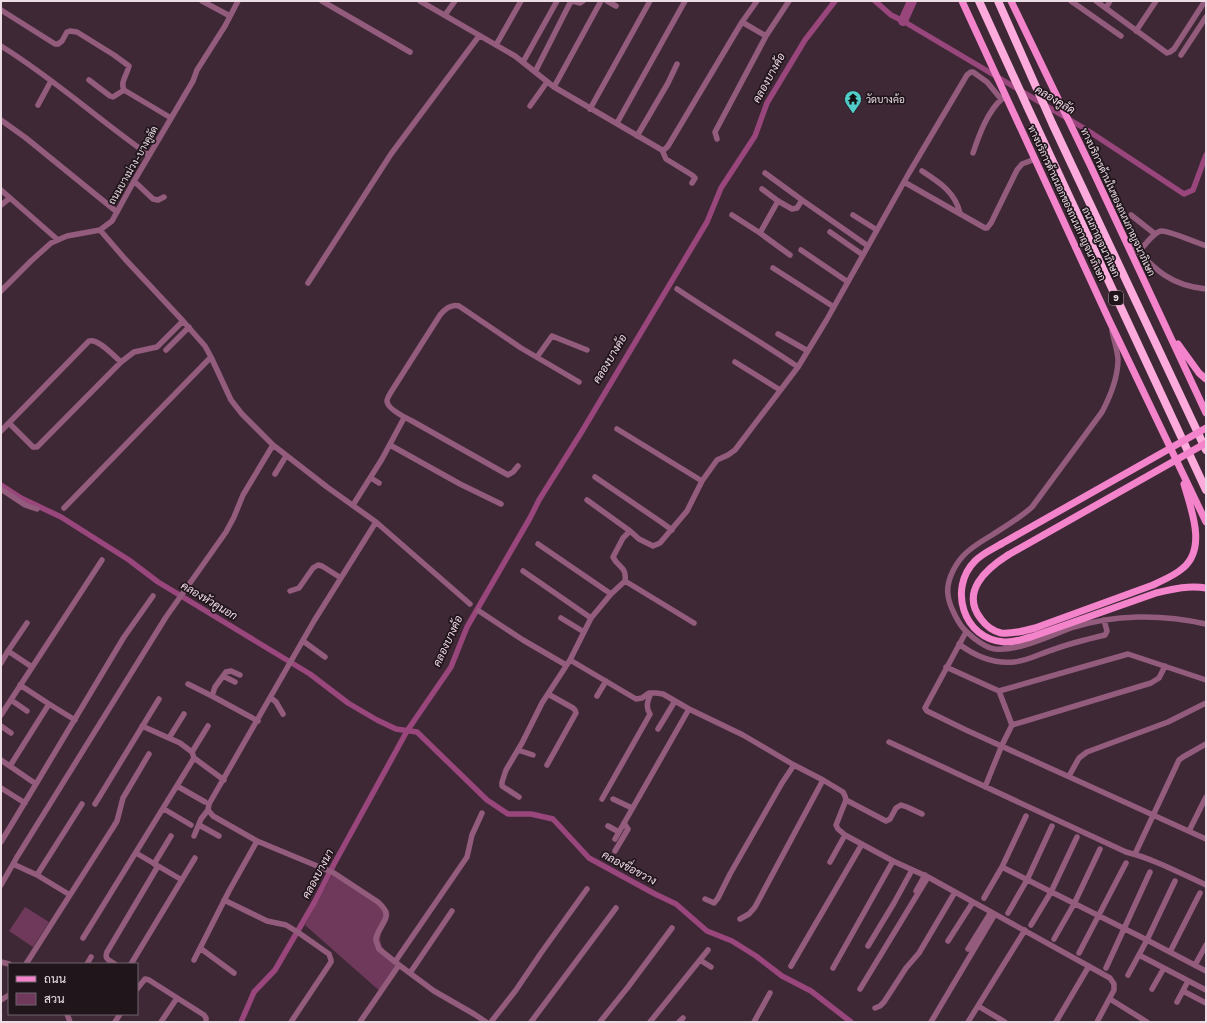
<svg xmlns="http://www.w3.org/2000/svg" width="1207" height="1023" viewBox="0 0 1207 1023" font-family="'Work Sans',Sarabun,sans-serif">
  <style>
    .green { fill: #6f395b }
    .lines { fill: none; stroke-linecap: round; stroke-linejoin: round }
    .canal { stroke: #98467b; stroke-width: 5.5 }
    .river { stroke: #98467b; stroke-width: 10 }
    .minor { stroke: #935c7d; stroke-width: 5.5 }
    .major { stroke: #f383ca; stroke-width: 7 }
    .highway { stroke: #fcabdc; stroke-width: 8 }
    .major-bridge { stroke: #f383ca; stroke-width: 7 }
    .labels { text-anchor: middle; dominant-baseline: central; stroke-width: 3.5; stroke-linejoin: round; paint-order: stroke }
    .shield { fill: #1f151b; stroke: #aea1a8; stroke-width: 1 }
    .shield-label { font-size: 9px; font-weight: bold; fill: #ecdde5 }
    .poi-label { font-size: 10px; fill: #ecdde5; stroke: #1f151b; text-anchor: start }
    .street-label { font-size: 10px; fill: #ecdde5; stroke: #1f151b }
    .water-label { font-size: 11px; font-style: italic; fill: #f2dae8; stroke: #1f151b }
  </style>
  <rect width="100%" height="100%" fill="#3f2836"/>
  <path class="green" d="M333 873 385 906C386 908 388 909 389 911 393 925 369 933 387 953 391 957 397 961 402 965L382 993 305 925Z
    M25 907 49 922 33 947 9 931Z"/>
  <g class="lines">
    <path class="canal" d="M875 1 891 15 903 21 1087 130 1184 194 1193 190 1206 155
      M1 485 21 498 61 517 129 560 158 582 310 674 348 703 377 720 396 729 417 732 487 800 508 814H531L553 819 589 858 655 894 676 904 707 931 732 941 756 956 782 976 811 991 851 1022
      M241 1022 254 992 275 970 314 903 334 864 407 731 451 667 467 627 530 518 539 500 581 433 707 222 721 188 755 136 767 103 805 40 835 1"/>
    <path class="river" d="M903 21 912 1"/>
    <path class="minor" d="M202 1 230 16
      M322 1 410 52
      M420 1 515 56 554 87 662 150 666 159 692 175 695 178 692 183
      M607 1 616 6
      M1071 1 1121 36
      M1096 1 1167 53 1170 52 1174 49 1205 1
      M1106 8 1110 1
      M1 10 55 44H58L62 41 67 32 70 31 77 32 114 55 129 66C127 75 120 82 124 90L171 118
      M445 15 455 1
      M742 22 766 36
      M1136 31 1156 1
      M496 45 521 1
      M1 46C53 78 99 120 149 155
      M1181 55 1206 17
      M523 62 557 1
      M535 72 570 3 573 1 580 3 583 1
      M89 80 110 96 113 97 124 90
      M554 87 601 1
      M38 105 51 81
      M530 106 547 82
      M590 109 650 1
      M1 120 26 138 117 212
      M617 123 685 1
      M637 136 668 83 677 64
      M717 139 715 132 766 36 789 1
      M662 150 665 149 668 146 742 22 757 1
      M973 153C979 135 988 110 1003 98
      M922 171C939 182 955 192 960 213
      M765 173 802 200
      M134 181 153 199 158 200 164 197
      M904 182 985 228H987L991 223 1017 170 1022 164 1035 159
      M762 189 778 201 792 209 797 208 802 200 868 246
      M1 190 58 240
      M778 201 760 233 790 255
      M1 205 10 198
      M732 215 760 233
      M853 215 877 230
      M1131 215 1155 234
      M100 230 125 259 183 321 205 346 211 357 231 400 242 414 273 445 327 487 376 522 470 604
      M830 232 863 255
      M1127 240C1153 267 1167 285 1206 289
      M801 250 848 282
      M1139 252C1143 247 1154 232 1161 231 1167 230 1198 243 1206 246
      M773 268 834 307
      M308 283 391 154 479 36
      M677 289C717 316 758 340 798 367
      M1 291 31 261 51 243 67 236 100 230 112 221 134 181 193 81 197 70 225 26 238 1
      M1112 331C1114 340 1117 349 1118 359 1118 378 1111 395 1102 412L1032 507C1020 518 1006 526 992 535 982 541 971 547 963 556 954 566 946 582 948 595 949 605 959 626 967 632 974 639 986 648 995 649 1019 651 1049 636 1071 628 1114 614 1162 614 1206 624
      M778 334 808 351
      M166 350 189 327
      M537 357 552 336 587 350
      M735 362 780 390
      M9 423 33 447H37L121 362 134 352 157 347 183 321
      M617 429 702 481
      M1 431 89 341C98 338 114 356 121 362
      M390 445 460 484 501 504
      M518 466 513 472 508 475 412 421C406 418 387 409 387 401 387 398 390 394 391 392L440 315C445 309 451 304 459 306L521 348 579 382
      M275 474 286 456
      M595 477 661 522 672 530
      M371 478 379 483
      M1 489 25 505 37 509
      M587 500 630 531
      M353 505 382 459 404 418
      M64 508 211 357
      M538 544 611 594
      M523 571 591 618
      M625 581 694 623
      M290 591 299 588 313 568 318 565 322 566 341 578
      M479 611 523 640 566 665
      M561 618 584 632
      M966 632 926 706 925 708 927 711 966 730 1206 839
      M303 641 325 657
      M959 644C975 656 994 664 1014 662 1028 661 1041 653 1055 649 1071 643 1088 639 1105 635L1107 631 1104 620
      M8 651 27 623
      M570 660 636 699 642 698 649 693H656L663 694 689 709 743 735 794 765 823 780 843 792 845 796 846 800 836 825 838 829 845 835 893 861 928 877 1110 978 1114 984V990L1097 1022
      M1 663 8 651 32 667
      M946 667 999 691 1128 654 1206 680
      M240 675 231 671 226 672 215 687 212 696 258 721
      M223 676 235 682
      M188 684 212 696
      M20 685 49 704 75 720
      M597 696 606 681
      M271 698 276 702 283 714
      M11 700 27 711
      M1 715 102 560
      M1012 725 1151 683 1159 678 1165 666
      M1 726 11 733
      M658 729 675 701
      M169 738 184 714
      M889 742 1126 852C1154 859 1180 873 1206 885
      M518 750 533 755
      M192 752 208 726
      M194 758 224 780
      M1 760 36 784 1 842
      M547 765 576 713 575 710 573 708 548 694
      M10 766 49 704
      M1069 776 1079 758 1087 752 1168 722 1206 703
      M36 784 124 637 153 596
      M177 786 205 802
      M985 787 1002 745 1012 725 999 691
      M1 788 25 803
      M519 797 502 786V782L506 770 522 743 542 703 570 660 591 618 611 594 625 581C627 566 618 568 613 557L623 538 630 531 639 539 653 546 660 543 687 511 702 481 717 460 728 455 735 450 798 367 826 321 909 173 967 75 971 72H973L987 82 1001 99
      M602 799 649 716 650 714C645 707 648 700 651 693
      M613 799 632 808
      M846 800 886 821 890 819 896 808 901 805 907 807 922 814
      M95 804 159 699
      M164 809 191 825
      M208 810 213 816 257 841 334 873 378 902C395 917 381 921 376 938V941L379 949 399 965 434 991 474 1014 486 1022
      M199 825 219 836
      M608 826 619 832
      M1189 831 1206 797
      M194 836 201 819 208 810 209 804 314 621 376 522
      M615 839 689 709
      M615 851 628 829 624 823
      M136 853 182 880
      M1135 854 1179 760 1183 757 1206 744
      M830 862 845 835
      M13 864 37 875 70 895
      M154 864 171 836
      M1002 867 1147 940 1128 975
      M37 875 82 804
      M1175 881 1147 940 1206 971
      M1 885 17 857 166 617 226 532 234 517 243 495 273 445
      M916 891 925 875
      M984 898 1002 867 1026 816
      M705 899 714 903 718 898 730 874 782 783 794 765
      M224 900 267 921 286 925 299 933 329 954 331 960V962L291 1022
      M1008 913 1027 880 1052 826
      M740 919 749 914 755 907 823 780
      M1031 925 1051 892 1077 837
      M83 938 194 758 192 752 180 743 142 726
      M1054 939 1074 904 1100 849
      M948 941 973 902
      M868 946 894 903 912 870
      M200 948 234 973
      M968 949 991 912
      M1170 952 1200 893
      M1079 953 1126 863
      M1139 955 1206 990
      M194 960 229 891 257 841
      M700 960 711 967
      M1 962 9 964
      M395 962 399 956 467 857 472 835 482 813
      M26 964 114 826 117 821 123 798 149 754
      M87 964 91 957
      M115 964C109 960 104 959 107 952L158 866
      M131 964 195 858
      M1195 965 1206 945
      M791 966 862 844
      M833 968 893 861
      M1106 968 1150 872
      M410 973 452 911
      M137 989 145 979 149 980 204 1015 206 1018V1022
      M860 989 928 877
      M1152 989 1164 968
      M1183 991 1206 1003
      M1110 999 1147 1022
      M1 1000 9 995
      M1177 1002 1188 981
      M978 1006 1005 1022
      M875 1008 880 1006 884 1002 906 968 919 953 955 892
      M67 1014 70 1022
      M115 1022 120 1014
      M161 1022 177 998
      M360 1022 399 965
      M491 1022 516 990 541 953 587 889
      M531 1022 616 908
      M600 1022 628 987 672 928
      M650 1022 708 950
      M679 1022 683 1018
      M754 1022 770 993
      M931 1022 995 914
      M968 1022 1025 930
      M1056 1022 1089 966"/>
    <path class="major" d="M962 1 1109 320 1206 522
      M1011 1 1091 167 1206 413
      M1178 344 1199 373 1206 379
      M1001 544C993 549 983 553 975 561 948 588 963 639 1004 642 1013 643 1022 639 1031 637L1156 593C1173 589 1189 585 1206 588
      M1008 555C986 569 960 592 981 619 986 626 993 631 1001 633 1013 634 1024 631 1035 628L1153 585C1163 580 1174 576 1183 568 1207 548 1191 509 1184 484"/>
    <path class="highway" d="M979 1 1027 106 1206 490
      M998 1 1052 123 1206 450"/>
    <path class="major-bridge" d="M1001 544 1206 428
      M1008 555 1206 443"/>
  </g>
  <defs>
    <g id="temple-pin" transform="scale(0.9)"><path d="M0 17L-7.5 6A9.5 9.5 0 1 1 7.5 6Z" fill="#53cdca" stroke="#1f151b"/><path d="M0-6L5-2H3V0L6.5 2.5H4V6H1.5V3h-3V6H-4V2.5H-6.5L-3 0V-2H-5Z" fill="#111"/></g>
  </defs>
  <g fill-rule="evenodd">
    <use href="#temple-pin" x="853" y="99"/>
  </g>
  <g class="labels">
    <rect class="shield" x="1109" y="291" width="14" height="14" rx="3"/>
    <g class="shield-label">
      <text x="1116" y="298">9</text>
    </g>
    <g class="poi-label">
      <text x="866" y="99">วัดบางค้อ</text>
    </g>
    <g class="street-label">
      <text transform="translate(133 165) rotate(-60)">ถนนบางม่วง-บางคูลัด</text>
      <text transform="translate(1118 202) rotate(65)">ทางบริการด้านในของถนนกาญจนาภิเษก</text>
      <text transform="translate(1067 203) rotate(65)">ทางบริการด้านนอกของถนนกาญจนาภิเษก</text>
      <text transform="translate(1101 242) rotate(65)">ถนนกาญจนาภิเษก</text>
    </g>
    <g class="water-label">
      <text transform="translate(769 78) rotate(-61)">คลองบางค้อ</text>
      <text transform="translate(1055 100) rotate(31)">คลองคูลัด</text>
      <text transform="translate(610 359) rotate(-59)">คลองบางค้อ</text>
      <text transform="translate(209 601) rotate(31)">คลองหัวคูนอก</text>
      <text transform="translate(448 641) rotate(-65)">คลองบางค้อ</text>
      <text transform="translate(629 868) rotate(28)">คลองขื่อขวาง</text>
      <text transform="translate(318 874) rotate(-62)">คลองบางนา</text>
    </g>
  </g>
  <rect width="1207" height="1023" fill="none" stroke="#ecdde5" stroke-width="4"/>
  <rect x="8" y="963" width="130" height="52" fill="#1f151b" stroke="#71656c"/>
  <rect x="16" y="976" width="20" height="6" fill="#f383ca" stroke="#71656c"/>
  <text x="44" y="983" font-size="12" fill="#ecdde5">ถนน</text>
  <rect x="16" y="993" width="20" height="12" fill="#6f395b" stroke="#71656c"/>
  <text x="44" y="1003" font-size="12" fill="#ecdde5">สวน</text>
</svg>
